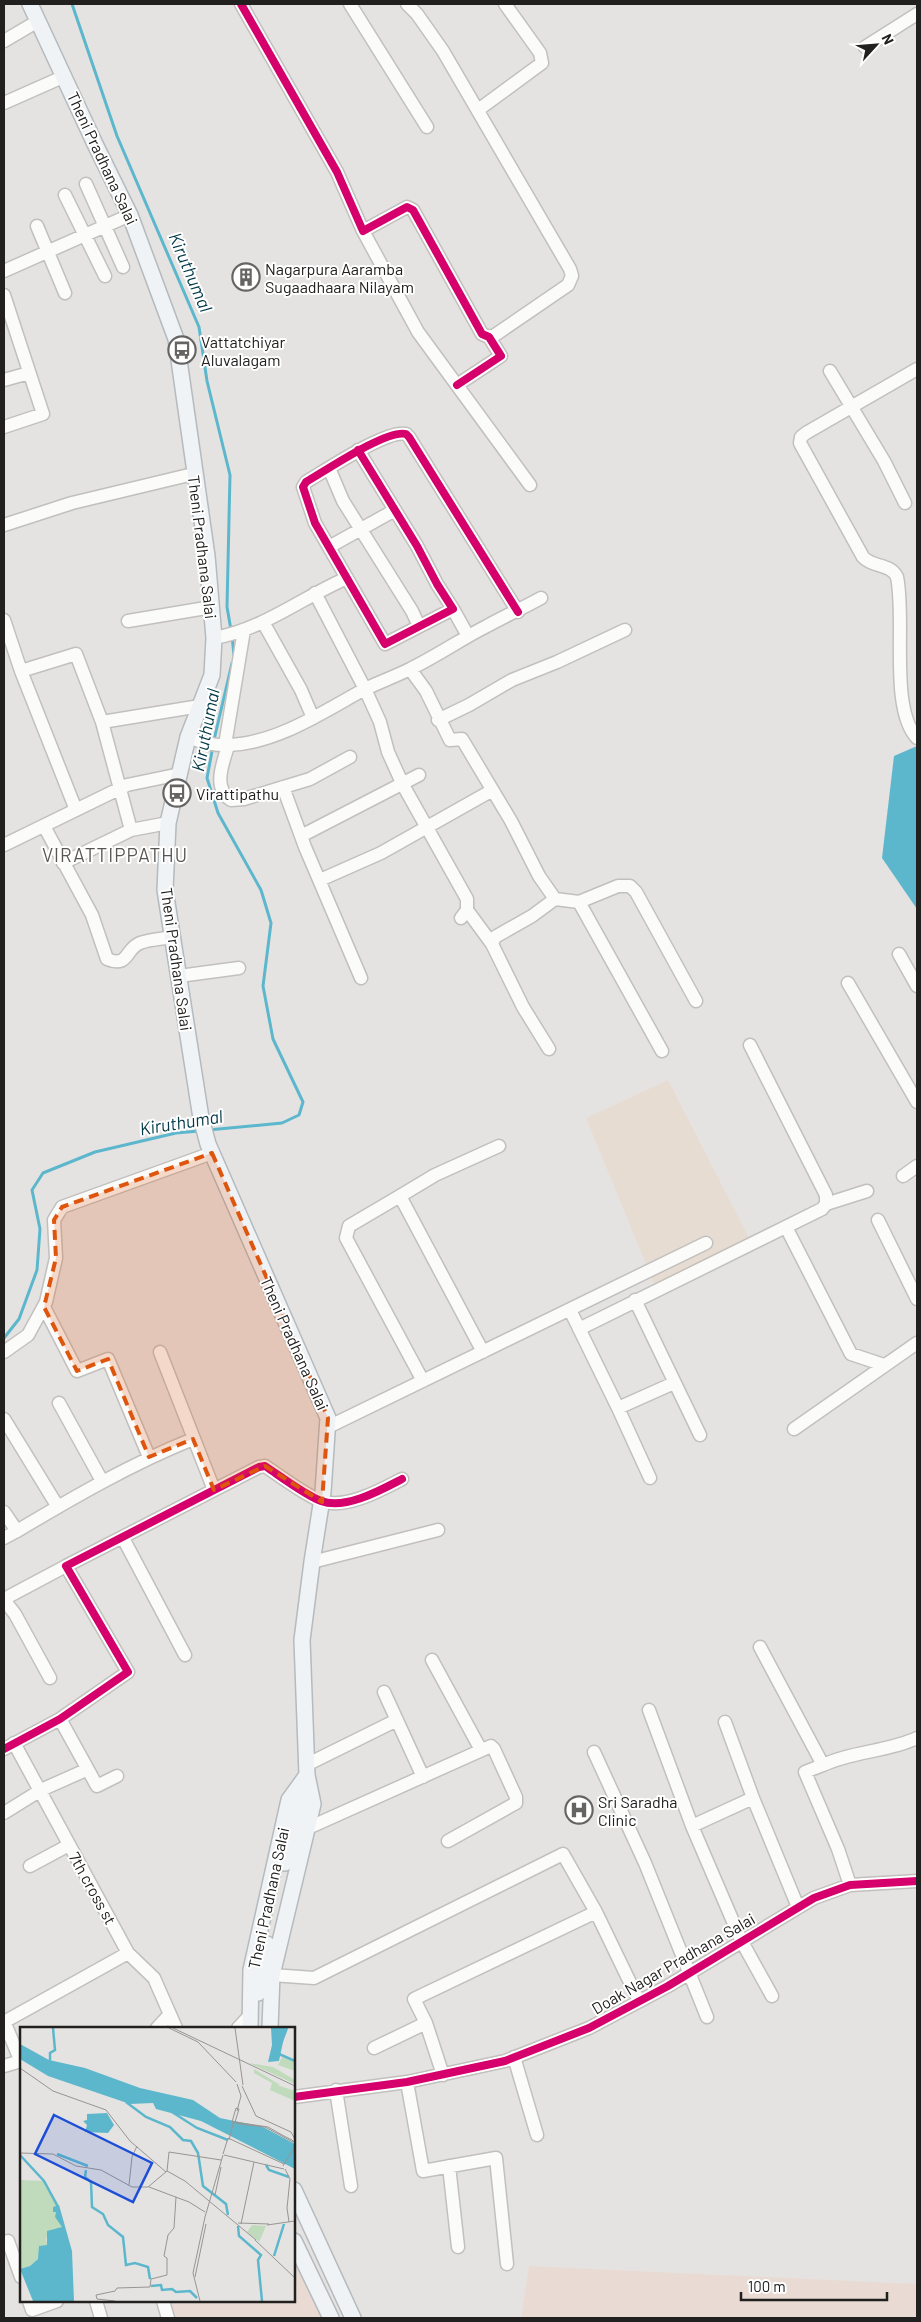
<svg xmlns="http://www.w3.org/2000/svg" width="921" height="2322" viewBox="0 0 921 2322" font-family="Barlow,sans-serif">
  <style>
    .industrial { fill: #e9dbd4 }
    .education { fill: #e7dcd2 }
    .water { fill: #5cb7cd }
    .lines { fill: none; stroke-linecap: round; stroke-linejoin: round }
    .stream { stroke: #5cb7cd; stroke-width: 3 }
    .minor-casing { stroke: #c1c0be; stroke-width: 15 }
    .major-casing { stroke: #b4babd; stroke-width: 18 }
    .minor { stroke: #fbfbfa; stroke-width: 12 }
    .major { stroke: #f0f3f5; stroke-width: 15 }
    .cycleway-casing { stroke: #fff; stroke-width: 11 }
    .cycleway { stroke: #d6006c; stroke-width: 8 }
    .marked { fill: #de560d; fill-opacity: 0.2; stroke: #de560d; stroke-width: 4; stroke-dasharray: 10 6; stroke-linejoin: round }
    .labels { text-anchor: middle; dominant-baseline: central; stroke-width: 4; stroke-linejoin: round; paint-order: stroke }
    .street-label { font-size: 16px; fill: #21201f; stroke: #fff }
    .poi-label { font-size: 16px; fill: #21201f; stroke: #fff; text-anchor: start }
    .water-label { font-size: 18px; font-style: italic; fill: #013947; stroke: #fff }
    .quarter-label { font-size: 19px; letter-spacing: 1px; fill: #585553; stroke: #fff }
    .inset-river { fill: none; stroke: #5cb7cd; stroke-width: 2.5 }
    .inset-road { fill: none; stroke: #979593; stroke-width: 1 }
    .view { fill: #1d4ed8; fill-opacity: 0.15; stroke: #1d4ed8; stroke-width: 2.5 }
    .inset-edge { fill: none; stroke: #21201f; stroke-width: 2.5 }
  </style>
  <rect width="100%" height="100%" fill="#e5e3e1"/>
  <path class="industrial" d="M294 2254 324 2318H167L162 2301H294Z
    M529 2266 917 2284V2318H521Z"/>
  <path class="education" d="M668 1080 750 1240 655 1286 586 1118Z"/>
  <path class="water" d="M917 746V909L882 858 894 756Z"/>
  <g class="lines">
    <path class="stream" d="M72 4 117 136 199 327 207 381 230 475 227 607 231 630
      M232 636 234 655
      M214 740 232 663
      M208 1130 282 1123 299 1115 303 1102 273 1039 263 986 271 923 261 890 218 813 207 778 213 746
      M4 1338 19 1319 37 1270 40 1229 32 1190 43 1173 95 1152 176 1133 199 1131"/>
    <g class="minor-casing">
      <path id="minor" d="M241 4 337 172 363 231 407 207 413 210 482 334 489 337 501 356 457 385
        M350 4 427 127
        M407 4 417 14 443 51 570 269 572 276 568 285 495 335 489 337
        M4 41 38 21
        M865 47 917 14
        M4 103 65 76
        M478 110 542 63 540 53 505 4
        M86 184 123 267
        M65 195 105 276
        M37 226 65 293
        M363 231 418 332 530 485
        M4 271 130 215
        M4 295 43 414 4 427
        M917 369 806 433 801 437 800 443 863 557C873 568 890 563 897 577 906 619 889 708 917 738
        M830 371 884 461 905 503
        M4 380 29 373
        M358 450 417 546 437 584 453 609 385 644 315 523 303 487 306 482C325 471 387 429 406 434L409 437 518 612
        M329 468 343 501 412 611 419 626
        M4 525 72 503 193 474
        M329 547 395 510
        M315 593 365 689 380 722 388 752 403 785 467 899V910L461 918
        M453 609 468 636
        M4 620 21 671 76 810
        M128 621 212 607
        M263 622 301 690 313 718
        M214 638C262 630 303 597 347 578
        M410 669 426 691 450 740 462 739 511 821 539 876 555 899 532 916 495 937 492 944 523 1007 549 1049
        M21 671 76 654 102 722
        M438 720 469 705 512 680 557 662 625 630
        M188 737C200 742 216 746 229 745 278 743 324 711 365 689 380 682 396 676 410 669 437 656 461 639 487 626 505 616 523 608 541 598
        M225 745 244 630
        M228 746C223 763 212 788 231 800L244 799 310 779 350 757
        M283 787 305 847 361 978
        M44 826 92 915 107 959C129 968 125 949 140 943 150 939 163 939 173 937
        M131 830 102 722 200 706
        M301 836 419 775
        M4 845 127 785 180 774
        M63 863 131 830 168 823
        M320 880 381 853 491 791
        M555 899 579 902 662 1051
        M579 902 618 886H630L636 892 696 1001
        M467 910 492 944
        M899 954 917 986
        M179 976 239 968
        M848 983 917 1102
        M903 1176 917 1166
        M400 1196 349 1226 346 1238 423 1381
        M826 1204 867 1191
        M878 1220 917 1299
        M786 1227 851 1354 884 1365
        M635 1300 700 1435
        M44 1307 77 1371 108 1359 149 1457
        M570 1310 618 1408 650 1478
        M579 1329 822 1209 826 1204V1195L750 1045
        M4 1352 28 1335 46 1302 56 1258 54 1220 62 1207 212 1153
        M160 1352 214 1490
        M483 1352 400 1196 435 1175 499 1146
        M59 1403 102 1481
        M618 1408 674 1383
        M4 1419 58 1507
        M328 1427 706 1243
        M794 1429 917 1343
        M4 1512 17 1531 4 1538
        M17 1531C74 1497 131 1464 193 1439
        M123 1538 185 1655
        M312 1562 438 1530
        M4 1599 66 1566
        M4 1600 15 1614 50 1678
        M760 1647 823 1765C853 1751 887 1752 917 1738
        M432 1660 481 1750
        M384 1692 423 1777
        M649 1710 692 1826 741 1940 772 1996
        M60 1719 97 1786 117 1776
        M725 1722 753 1798 798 1907
        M14 1743 128 1953 154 1978 176 2028
        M4 1749 60 1719 128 1672 66 1566 259 1467 265 1466C280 1476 305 1495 321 1501 345 1510 381 1490 402 1479
        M594 1752 645 1863 707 2017
        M308 1764 397 1720
        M823 1765 805 1772 838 1849 850 1885
        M4 1813 41 1790 86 1770
        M692 1826 753 1798
        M308 1828 491 1746 494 1749 516 1797V1803L448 1841
        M30 1866 69 1845
        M272 1975 314 1978 563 1854 596 1912
        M4 2021 21 2062
        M4 2022 128 1953
        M426 2023 443 2075
        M157 2028 170 2014
        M238 2028 250 2015
        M374 2048 426 2023 414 1999 596 1912 639 2001
        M514 2057 537 2135
        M4 2066 21 2061
        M407 2082 423 2171 496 2158 507 2264
        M336 2090 351 2186
        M294 2097 407 2082 505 2061 589 2028 668 1986 814 1898 850 1885 917 1881
        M449 2166 458 2247
        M4 2242 8 2241 21 2277
        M29 2301 32 2310 57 2301
        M96 2301 101 2318
        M163 2301 168 2318"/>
    </g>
    <g class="major-casing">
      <path id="major" d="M30 4 95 144 130 215 176 339 207 556 214 638 212 675 188 737 168 823 165 890 201 1118 208 1144 328 1418 323 1492 312 1562 302 1640 307 1775 313 1804 272 1975 270 2028
        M285 1863 305 1784
        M258 1993 267 1944
        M250 2028 251 1970 289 1800 307 1775
        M294 2190 353 2318
        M294 2241 331 2318"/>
    </g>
    <use href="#minor" class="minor"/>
    <use href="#major" class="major"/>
    <g class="cycleway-casing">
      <path id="cycleway" d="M241 4 337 172 363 231 407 207 413 210 482 334 489 337 501 356 457 385
        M358 450 417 546 437 584 453 609 385 644 315 523 303 487 306 482C325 471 387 429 406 434L409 437 518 612
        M4 1749 60 1719 128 1672 66 1566 259 1467 265 1466C280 1476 305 1495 321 1501 345 1510 381 1490 402 1479
        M294 2097 407 2082 505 2061 589 2028 668 1986 814 1898 850 1885 917 1881"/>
    </g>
    <use href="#cycleway" class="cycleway"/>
  </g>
  <path class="marked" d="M212 1153 328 1418 322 1502 265 1466 214 1490 193 1439 149 1457 108 1359 77 1371 44 1307 56 1258 54 1220 62 1207Z"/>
  <defs>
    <g id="building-ring" transform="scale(1.4375)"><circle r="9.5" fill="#fff" stroke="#666463" stroke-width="1.5"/><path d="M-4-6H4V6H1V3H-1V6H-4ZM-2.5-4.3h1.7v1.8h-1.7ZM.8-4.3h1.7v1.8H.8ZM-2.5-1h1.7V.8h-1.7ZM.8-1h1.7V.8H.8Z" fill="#666463"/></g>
    <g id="bus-ring" transform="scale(1.4375)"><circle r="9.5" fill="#fff" stroke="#666463" stroke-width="1.5"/><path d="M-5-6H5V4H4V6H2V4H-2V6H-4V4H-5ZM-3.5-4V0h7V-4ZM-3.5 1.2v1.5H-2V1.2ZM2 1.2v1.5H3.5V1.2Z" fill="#666463"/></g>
    <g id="hospital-ring" transform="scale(1.4375)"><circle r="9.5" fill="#fff" stroke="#666463" stroke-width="1.5"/><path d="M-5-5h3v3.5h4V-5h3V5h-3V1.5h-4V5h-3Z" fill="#666463"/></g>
  </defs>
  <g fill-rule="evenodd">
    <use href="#building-ring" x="246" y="277"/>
    <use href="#bus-ring" x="182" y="350"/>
    <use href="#bus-ring" x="177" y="793"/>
    <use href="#hospital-ring" x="579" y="1810"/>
  </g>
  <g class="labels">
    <g class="street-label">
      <text transform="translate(103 158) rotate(65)">Theni Pradhana Salai</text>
      <text transform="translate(203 547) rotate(83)">Theni Pradhana Salai</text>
      <text transform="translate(177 959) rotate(82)">Theni Pradhana Salai</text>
      <text transform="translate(295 1343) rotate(66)">Theni Pradhana Salai</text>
      <text transform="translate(93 1888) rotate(61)">7th cross st</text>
      <text transform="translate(268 1898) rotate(-78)">Theni Pradhana Salai</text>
      <text transform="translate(673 1963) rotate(-30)">Doak Nagar Pradhana Salai</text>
    </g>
    <g class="poi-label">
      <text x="265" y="268">Nagarpura Aaramba<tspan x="265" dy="18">Sugaadhaara Nilayam</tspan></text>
      <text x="201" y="341">Vattatchiyar<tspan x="201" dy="18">Aluvalagam</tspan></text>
      <text x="196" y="793">Virattipathu</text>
      <text x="598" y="1801">Sri Saradha<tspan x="598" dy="18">Clinic</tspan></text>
    </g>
    <g class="water-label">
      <text transform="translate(191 272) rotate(67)">Kiruthumal</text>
      <text transform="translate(205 730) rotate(-79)">Kiruthumal</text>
      <text transform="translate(181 1122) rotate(-9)">Kiruthumal</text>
    </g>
    <g class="quarter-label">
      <text x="115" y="854">VIRATTIPPATHU</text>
    </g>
  </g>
  <g transform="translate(20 2027)">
    <rect width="275" height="275" fill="#e5e3e1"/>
    <path d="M262 30 275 35V44L258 38ZM229 36 253 40 275 53V57ZM234 42 260 58H257L275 64V74L250 63 252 56 234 46ZM0 153 25 154 39 178 33 180V185H36L42 200 26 211 27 218 18 232 10 239 0 242ZM232 198 246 199 239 215 227 205Z" fill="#bfdbbb"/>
    <path d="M251 1H266L259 34 248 35 252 18ZM0 17 29 33 65 41 120 61 173 73 200 91 243 100 275 117V142L181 94 136 82 133 76 110 77 28 49 0 32ZM87 86 94 98 88 106 65 105 67 98 63 94 67 93V87ZM39 178 52 224 54 274H13L0 242 10 239 18 232 19 219 27 218V204L42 200 35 190 36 185H33V180Z" fill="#5cb7cd"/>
    <path class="inset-river" d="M260 19 267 1M259 27 275 34M30 36V26L35 23 33 1M106 75 126 90 150 100 163 113 171 114 178 126 183 159 206 177 208 188M152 85 177 101 208 113M37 127 68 139M0 128 24 154 38 180M246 138 249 143 269 150M66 143 65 150 71 155 72 180 83 187 88 198 103 210 106 238 115 236 128 240 130 252M218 199 219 209 241 228 238 233 242 274M254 229 264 197M131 259 141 258 142 263 152 262 156 265 170 264 177 271"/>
    <path class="inset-road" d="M149 1 178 15 216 55M153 1 275 59M215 1 223 58M0 41 33 64 86 83 110 114 146 145M217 57 221 69 217 84M222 59 236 89 271 105 275 112M209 113 214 94M273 115 245 100 219 97 212 95 216 81 219 82 215 95 248 100 264 109 272 113 275 116M0 126 33 127 56 139 81 143 112 160H128L147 144 165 154 236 213M203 127 208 111 264 137M204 128 264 142M263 139 275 119M265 142 270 152 267 181 269 195M147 144 149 125 201 133M109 158 112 130 117 119M129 160 169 175 185 185M195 168 201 140M218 196 249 197M221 197 234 135M247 198 275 194M235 213 275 251M175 250 186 197M95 274 77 272 76 268 95 264 97 261 130 260 131 252 147 248V231L144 229 148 208 154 201 156 170M180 274 173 246 185 190 203 128"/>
    <path class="view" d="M34 88 132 136 113 175 15 127Z"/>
    <rect width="275" height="275" class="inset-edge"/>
  </g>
  <rect width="921" height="2322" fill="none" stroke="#21201f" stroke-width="10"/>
  <g transform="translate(876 45) rotate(64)" stroke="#ffffff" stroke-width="4" paint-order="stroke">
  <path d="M0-4L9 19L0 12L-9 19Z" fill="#21201f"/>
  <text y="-8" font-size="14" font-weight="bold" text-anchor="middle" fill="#21201f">N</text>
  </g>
  <path d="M741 2292v8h146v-8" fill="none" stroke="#21201f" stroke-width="2.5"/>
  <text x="748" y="2292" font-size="15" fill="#21201f" stroke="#ffffff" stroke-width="4" paint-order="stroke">100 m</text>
</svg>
